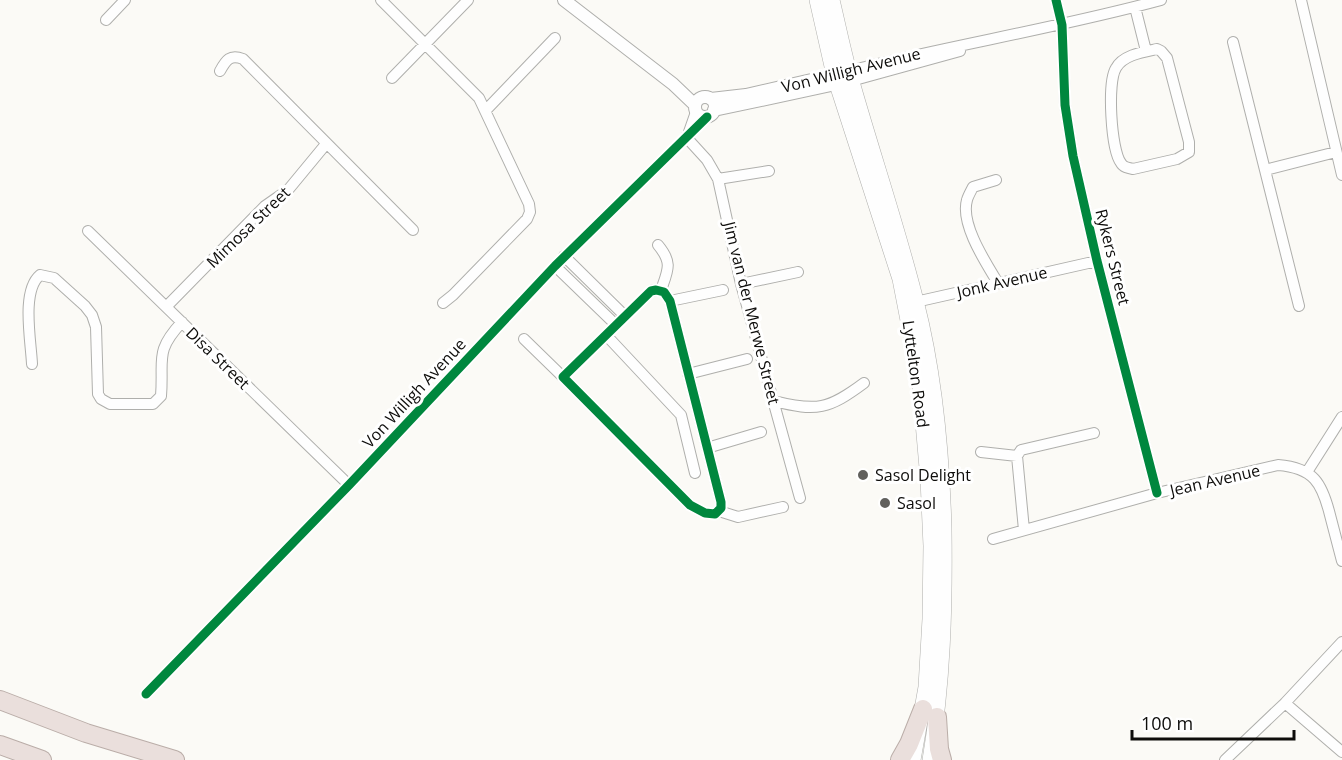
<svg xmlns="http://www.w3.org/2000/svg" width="1342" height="760" viewBox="0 0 1342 760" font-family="'Open Sans',sans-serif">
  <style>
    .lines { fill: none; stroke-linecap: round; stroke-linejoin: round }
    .minor-casing { stroke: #afafac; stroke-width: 12 }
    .tertiary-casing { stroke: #afafac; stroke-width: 14 }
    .secondary-casing { stroke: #afafac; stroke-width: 16 }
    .motorway-casing { stroke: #baada8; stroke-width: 20 }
    .minor { stroke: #fefefe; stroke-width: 10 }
    .tertiary { stroke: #fefefe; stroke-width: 12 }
    .secondary { stroke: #fefefe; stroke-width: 15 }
    .motorway { stroke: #eadfdc; stroke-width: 18 }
    .cycleway-casing { stroke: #fff; stroke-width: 13 }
    .cycleway { stroke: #00873e; stroke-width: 9 }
    .poi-dot { fill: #61605d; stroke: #fff; stroke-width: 2 }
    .labels { text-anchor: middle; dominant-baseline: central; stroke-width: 6; stroke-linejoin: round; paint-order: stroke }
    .street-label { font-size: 16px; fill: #0e0d0b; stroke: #fff }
    .poi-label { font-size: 16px; fill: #0e0d0b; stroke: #fff; text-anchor: start }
  </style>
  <rect width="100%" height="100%" fill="#fbfaf6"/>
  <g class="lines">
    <g class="minor-casing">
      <path id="minor" d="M381 0 479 98 529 204 530 212 527 219 453 295 443 303
        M1056 0 1062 25 1065 105 1073 156 1097 261 1157 493
        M1301 0 1342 175
        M1135 7 1146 51
        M106 20 125 0
        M1233 42 1299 306
        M1157 49 1161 51 1167 58 1189 142V152L1177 159 1133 169C1128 168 1123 167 1121 163 1111 150 1107 82 1116 68 1123 55 1143 52 1157 49Z
        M220 71C226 60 230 54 243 59L413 230
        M849 71C952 45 1058 28 1161 0
        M392 78 468 0
        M851 81 960 51
        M486 110 555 38
        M689 132 696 112
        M686 137 707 160 718 179 741 284 800 498
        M1265 170 1336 152
        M718 179 769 171
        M996 180 973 187C971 191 968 196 967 200 960 224 986 263 998 283
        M88 231 349 485
        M658 245C673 263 668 270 661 290
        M564 256 625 316
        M555 266 616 325
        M741 284 798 272
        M656 290 664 292 670 301 721 502V508L715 514 705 513 690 505 563 377 651 291Z
        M670 301 723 290
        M911 303 1097 261
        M166 307 265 206 288 190 326 144
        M606 335 681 415 695 473
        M524 339 563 377
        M32 364C31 341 21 291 40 275L54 278 85 306 92 315 96 327 98 394 101 399 110 404H153L161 396C164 359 154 352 182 322
        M688 374 747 359
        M774 401C817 412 829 409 864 383
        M707 448 761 432
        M981 452 1017 456
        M1307 472 1342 417
        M719 511 738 517 783 507
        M1024 530 1017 456 1021 450 1094 433
        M993 539 1157 493 1278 465C1314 468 1322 483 1330 515 1334 530 1338 546 1342 561
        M146 694 349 485 555 266 707 117
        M1285 703 1342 752
        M1225 760 1285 703 1342 642"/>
    </g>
    <g class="tertiary-casing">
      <path id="tertiary" d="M564 0 673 84 695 105
        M695 107a10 10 0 1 1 20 0a10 10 0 1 1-20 0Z
        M711 99 746 95 842 73
        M714 110 845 82"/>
    </g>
    <g class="secondary-casing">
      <path id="secondary" d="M817 0 834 75 900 279 919 377 928 479 931 546 930 619 926 687 913 760
        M832 0C838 25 843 50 850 75 871 150 897 225 916 301 935 375 942 453 944 530 945 607 943 684 930 760"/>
    </g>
    <g class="motorway-casing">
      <path id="motorway" d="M0 700 86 733 175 760
        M937 717 939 749 942 760
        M0 745 42 760
        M900 760 909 744 923 709"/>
    </g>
    <use href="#minor" class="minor"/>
    <use href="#tertiary" class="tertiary"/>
    <use href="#secondary" class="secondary"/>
    <use href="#motorway" class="motorway"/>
    <g class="cycleway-casing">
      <path id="cycleway" d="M1056 0 1062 25 1065 105 1073 156 1097 261 1157 493
        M656 290 664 292 670 301 721 502V508L715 514 705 513 690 505 563 377 651 291Z
        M146 694 349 485 555 266 707 117"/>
    </g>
    <use href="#cycleway" class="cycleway"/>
  </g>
  <g class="poi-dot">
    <circle cx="863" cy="475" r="6"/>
    <circle cx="885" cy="503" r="6"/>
  </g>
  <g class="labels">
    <g class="street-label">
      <text transform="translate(851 70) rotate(-14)">Von Willigh Avenue</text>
      <text transform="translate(248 227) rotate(-44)">Mimosa Street</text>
      <text transform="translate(1113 257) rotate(76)">Rykers Street</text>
      <text transform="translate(1002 282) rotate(-13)">Jonk Avenue</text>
      <text transform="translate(752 313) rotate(76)">Jim van der Merwe Street</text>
      <text transform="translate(218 358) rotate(44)">Disa Street</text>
      <text transform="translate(916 374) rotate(82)">Lyttelton Road</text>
      <text transform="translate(414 393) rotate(-47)">Von Willigh Avenue</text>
      <text transform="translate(1215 480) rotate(-13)">Jean Avenue</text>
    </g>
    <g class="poi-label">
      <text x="875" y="475">Sasol Delight</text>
      <text x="897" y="503">Sasol</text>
    </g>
  </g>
  <path d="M1132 730v9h162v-9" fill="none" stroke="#0e0d0b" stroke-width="3"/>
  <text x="1141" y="730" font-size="18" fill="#0e0d0b" stroke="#ffffff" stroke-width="4.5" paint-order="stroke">100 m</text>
</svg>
